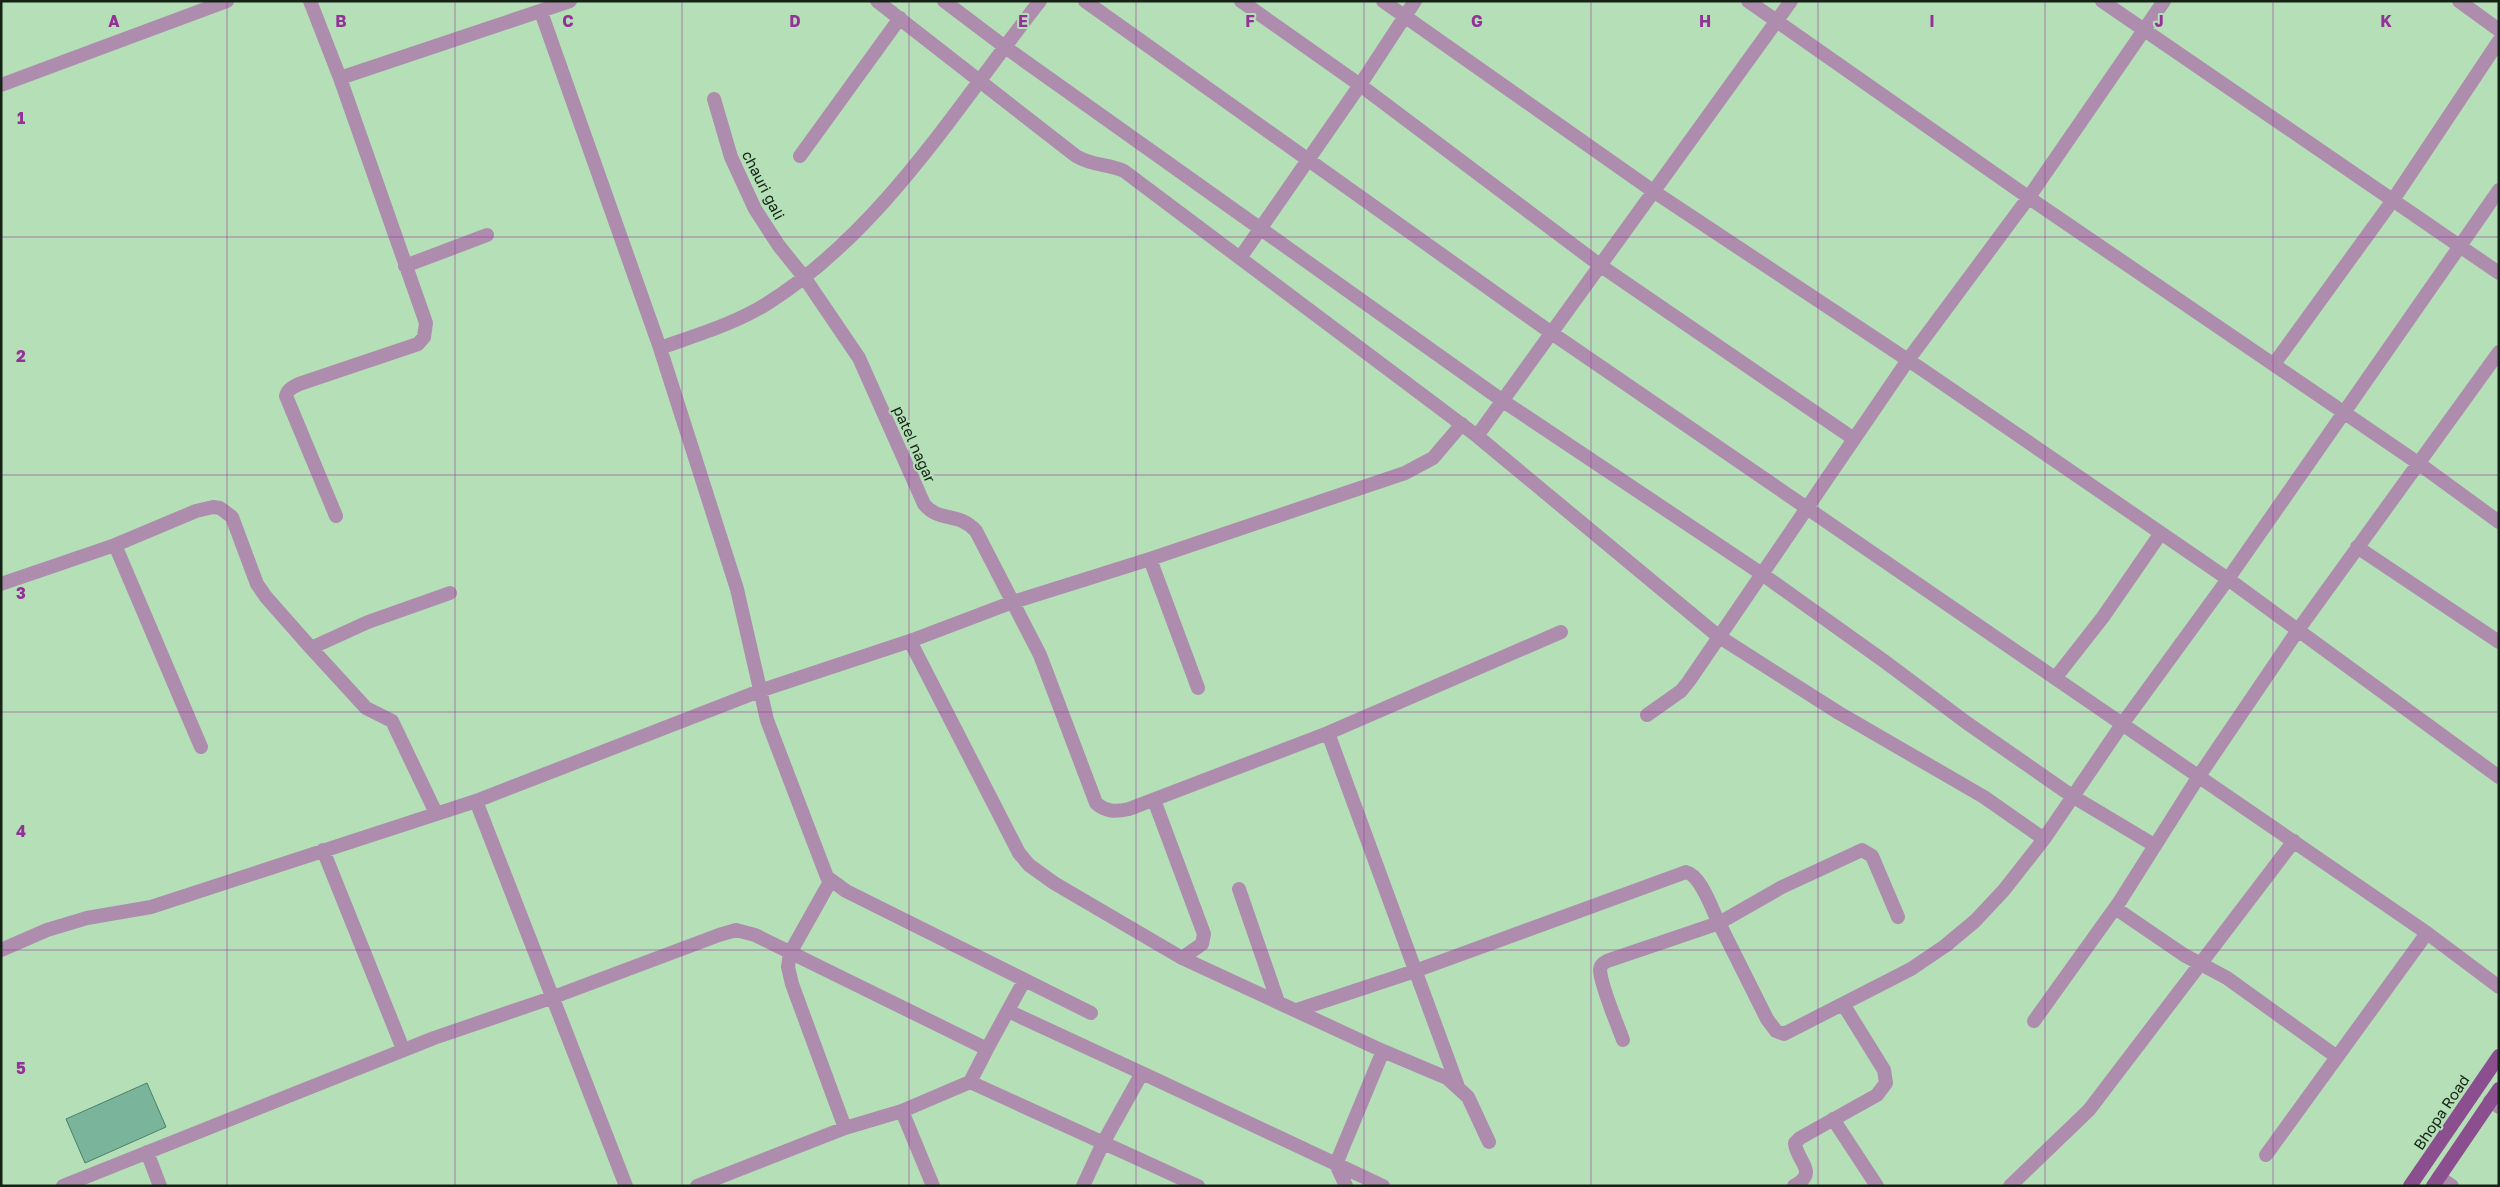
<svg xmlns="http://www.w3.org/2000/svg" width="2500" height="1187" viewBox="0 0 2500 1187" font-family="'Golos Text',sans-serif">
  <style>
    .building { fill: #7ab49b; stroke: #48816a }
    .lines { fill: none; stroke-linecap: round; stroke-linejoin: round }
    .minor { stroke: #ae8cae; stroke-width: 14 }
    .primary { stroke: #8b4e8e; stroke-width: 14 }
    .grid { fill: none; stroke: #943199; stroke-width: 1; stroke-opacity: 0.55 }
    .labels { text-anchor: middle; dominant-baseline: central; stroke-width: 4; stroke-linejoin: round; paint-order: stroke }
    .street-label { font-size: 15px; fill: #142315; stroke: #b5dfb7 }
    .grid-label { font-size: 16px; text-anchor: middle; font-weight: bold; fill: #943199; stroke: #b5dfb7; stroke-width: 4; stroke-linejoin: round; paint-order: stroke }
  </style>
  <rect width="100%" height="100%" fill="#b5dfb7"/>
  <path class="building" d="M147 1083 166 1127 85 1163 66 1119Z"/>
  <g class="lines">
    <path class="minor" d="M310 1 340 78 426 323 424 337 418 344 299 384C293 387 288 389 286 396L336 516
      M877 1 1076 156C1095 167 1107 163 1124 171L1477 436 1718 636 1839 713 1984 797 2044 839
      M944 1 1005 47 1503 401 1762 574 1884 661 1967 723 2072 796 2154 845
      M1085 1 1553 334 2427 933
      M1241 1 1360 85 1601 266 1854 439
      M1383 1 1653 191 1920 368 2228 579 2499 777
      M1748 1 2038 204 2418 463 2499 522
      M2102 1 2499 273
      M2459 1 2499 30
      M541 12 660 348 737 589 767 720 827 877 846 891 1091 1013
      M340 78 570 1
      M1 85 227 1
      M714 99 731 157 755 209 779 246 804 277 859 358 924 504C939 523 958 511 976 531L1040 655 1096 803C1106 812 1115 812 1129 809L1328 733 1561 632
      M800 156 900 18
      M1240 258 1360 85 1415 1
      M405 266 487 235
      M660 348C696 335 735 324 768 303 883 230 957 106 1040 1
      M2274 364 2393 200 2499 41
      M1477 436 1791 1
      M115 545 201 747
      M2357 547 2499 642
      M1150 559 1198 688
      M1 584 115 545 196 511 213 507 220 508 232 517 257 584 266 597 311 648 368 622 450 593
      M910 641 1019 853 1029 865 1054 883 1182 958 1383 1051 1447 1078 1468 1097 1489 1142
      M311 648 366 708 392 721 436 813
      M2056 677 2103 617 2161 533
      M1647 715 1681 691 1689 681 1908 360 2029 197 2164 1
      M1328 733 1457 1084
      M1154 800 1204 934 1202 944 1182 958
      M476 801 626 1186
      M323 850 403 1049
      M831 880 790 953 788 967 792 984 845 1128
      M1239 889 1278 1002
      M2115 908 2184 955 2227 978 2337 1057
      M1898 917 1872 856 1862 850 1782 887 1719 923 1767 1019 1776 1031 1784 1034 1911 969 1945 946 1975 921 2004 890 2044 839 2123 723 2228 579 2499 190
      M1 950 47 930 87 918 151 907 476 801 762 690 910 641 1013 602 1150 559 1405 473 1433 458 1462 424
      M1297 1010 1415 971 1686 872C1701 875 1712 910 1719 923L1607 961C1603 963 1600 966 1600 970 1601 987 1617 1023 1623 1040
      M1008 1011 1142 1073
      M2034 1021 2120 901 2199 776 2298 630 2499 352
      M987 1049 1024 981
      M970 1082 1198 1186
      M2490 1101 2499 1107
      M902 1111 933 1186
      M1833 1119 1877 1186
      M147 1152 160 1186
      M2266 1155 2427 933 2499 987
      M2439 1177 2452 1186
      M63 1186 434 1038 551 998 719 935 736 930 755 935 987 1049 970 1082 902 1111 845 1128 697 1186
      M1083 1186 1103 1143 1142 1073 1383 1186
      M1346 1186 1336 1164 1383 1051
      M1794 1186C1820 1172 1796 1161 1795 1143L1800 1138 1877 1095 1886 1083 1884 1070 1843 1004
      M2010 1186 2089 1110 2294 841"/>
    <path class="primary" d="M2410 1186 2499 1056
      M2433 1186 2499 1089"/>
  </g>
  <path class="grid" d="M227 1V1186M455 1V1186M682 1V1186M909 1V1186M1136 1V1186M1364 1V1186M1591 1V1186M1818 1V1186M2045 1V1186M2273 1V1186M1 237H2499M1 475H2499M1 712H2499M1 950H2499"/>
  <g class="labels">
    <g class="street-label">
      <text transform="translate(764 185) rotate(63)">chauri gali</text>
      <text transform="translate(915 444) rotate(66)">patel nagar</text>
      <text transform="translate(2441 1112) rotate(-56)">Bhopa Road</text>
    </g>
  </g>
  <g class="grid-label">
    <text x="114" y="27">A</text>
    <text x="341" y="27">B</text>
    <text x="568" y="27">C</text>
    <text x="795" y="27">D</text>
    <text x="1023" y="27">E</text>
    <text x="1250" y="27">F</text>
    <text x="1477" y="27">G</text>
    <text x="1705" y="27">H</text>
    <text x="1932" y="27">I</text>
    <text x="2159" y="27">J</text>
    <text x="2386" y="27">K</text>
    <text x="21" y="124">1</text>
    <text x="21" y="362">2</text>
    <text x="21" y="599">3</text>
    <text x="21" y="837">4</text>
    <text x="21" y="1074">5</text>
  </g>
  <rect width="2500" height="1187" fill="none" stroke="#142315" stroke-width="5"/>
</svg>
